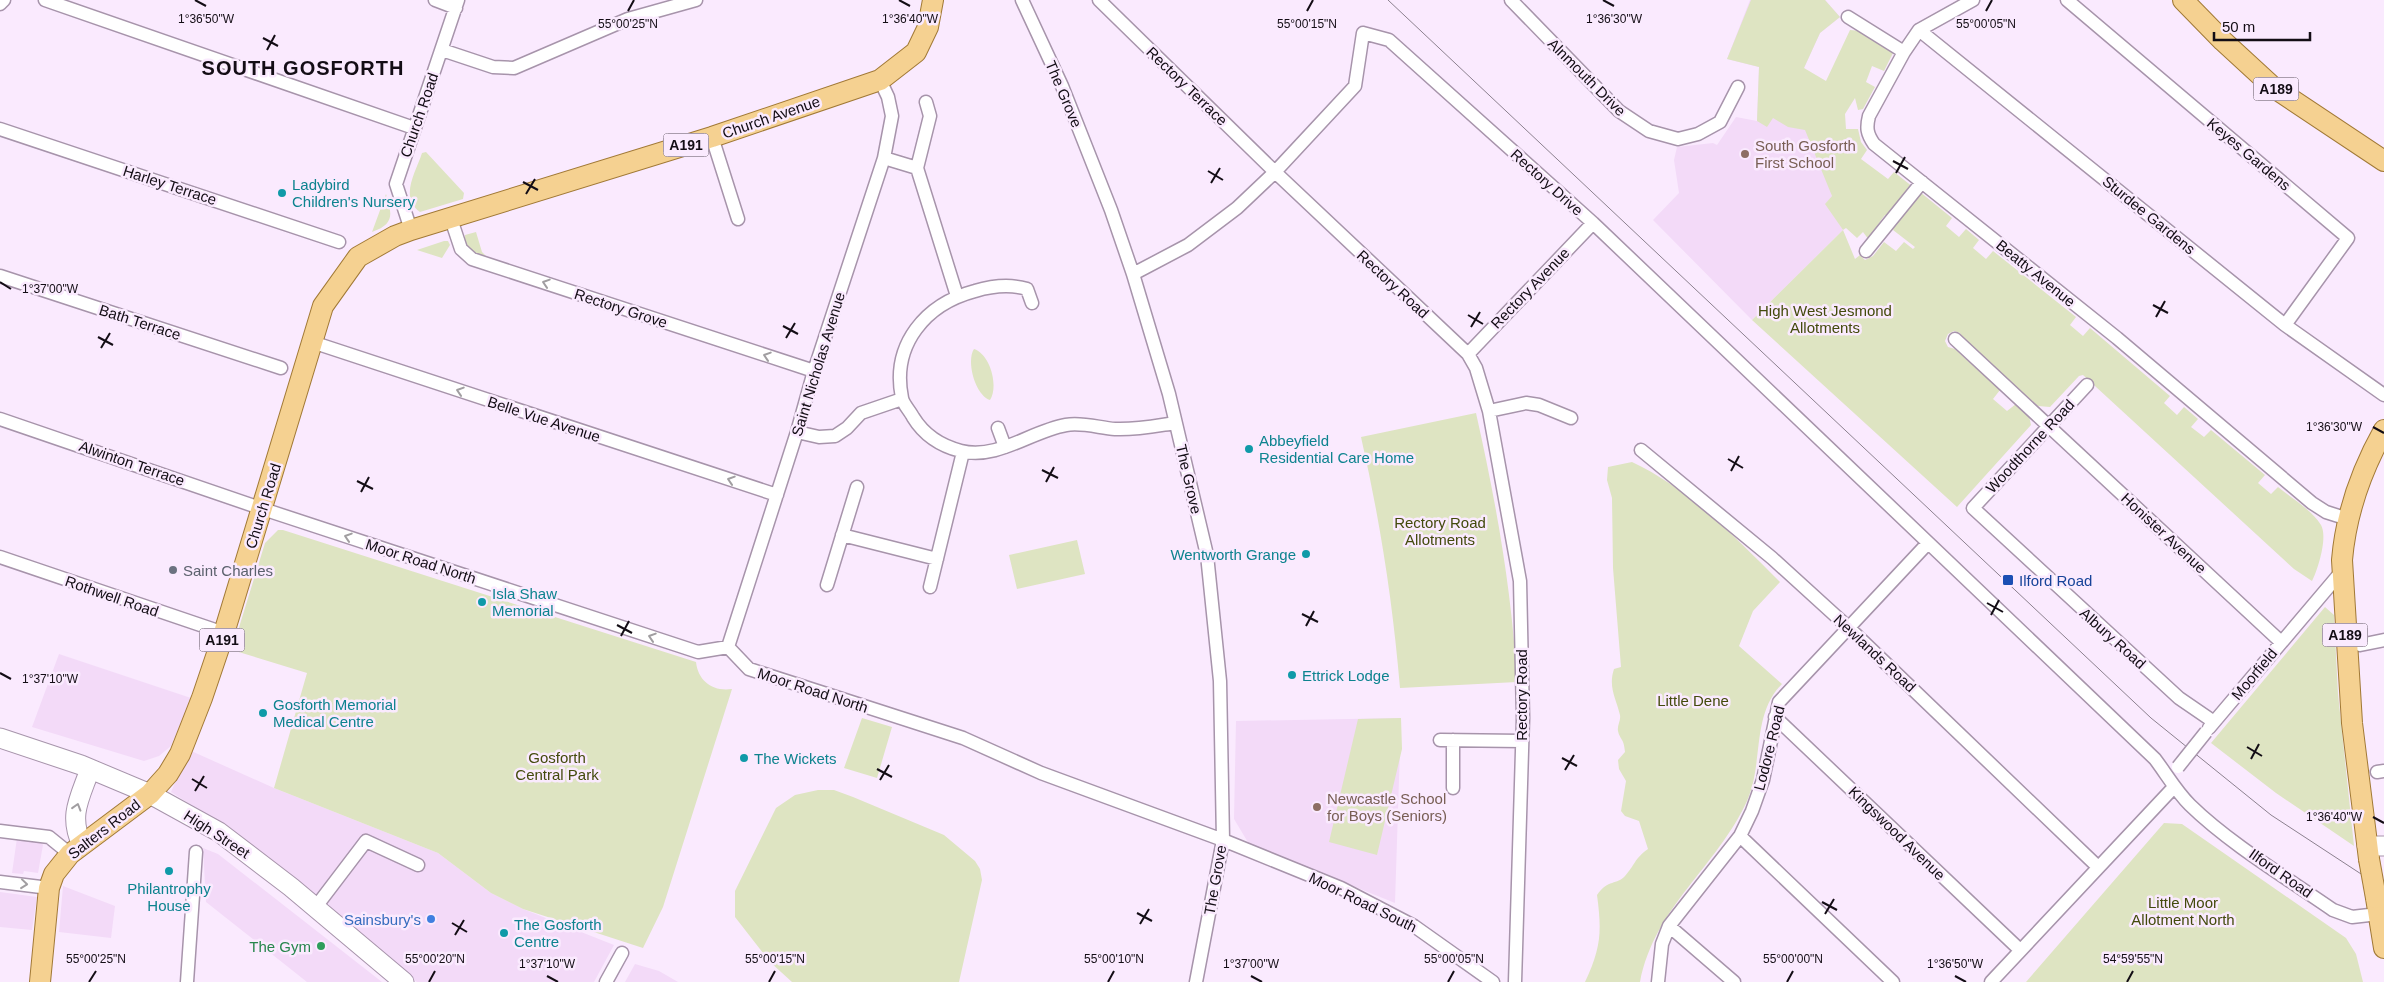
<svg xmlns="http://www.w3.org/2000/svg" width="2384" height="982" viewBox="0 0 2384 982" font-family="Arial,sans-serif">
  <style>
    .built { fill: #f3daf8 }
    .green { fill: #dee4c2 }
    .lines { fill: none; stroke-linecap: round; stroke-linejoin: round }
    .street-casing { stroke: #a794ab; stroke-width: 15 }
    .secondary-casing { stroke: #a794ab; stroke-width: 21 }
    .primary-casing { stroke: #a17936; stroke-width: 22 }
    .street { stroke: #fff; stroke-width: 12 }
    .secondary { stroke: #fff; stroke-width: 19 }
    .primary { stroke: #f5d191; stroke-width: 20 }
    .tram { stroke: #8c818f; stroke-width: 1 }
    .street-bridge-casing { stroke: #a794ab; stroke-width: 15; stroke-linecap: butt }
    .primary-bridge-casing { stroke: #a17936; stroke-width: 22; stroke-linecap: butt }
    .street-bridge { stroke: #fff; stroke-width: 12 }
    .primary-bridge { stroke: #f5d191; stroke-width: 20 }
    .oneway { stroke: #a19ea1 }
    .ticks { fill: none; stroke: #130d15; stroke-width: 2 }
    .education-dot { fill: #8d6e63; stroke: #faeafe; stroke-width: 2 }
    .culture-dot { fill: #0f9aa8; stroke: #faeafe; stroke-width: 2 }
    .worship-dot { fill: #6b7280; stroke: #faeafe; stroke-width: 2 }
    .transit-dot { fill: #1a4fb4; stroke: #faeafe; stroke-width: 2 }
    .shop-dot { fill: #3f7fe0; stroke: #faeafe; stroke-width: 2 }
    .leisure-dot { fill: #2e9e5b; stroke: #faeafe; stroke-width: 2 }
    .labels { text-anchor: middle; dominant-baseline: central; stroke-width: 5; stroke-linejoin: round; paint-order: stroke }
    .shield { fill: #faeafe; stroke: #584f5b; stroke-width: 1 }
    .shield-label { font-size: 14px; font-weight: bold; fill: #130d15 }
    .street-label { font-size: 15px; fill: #130d15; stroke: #faeafe }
    .education-label { font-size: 15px; fill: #785e54; stroke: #faeafe; text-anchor: start }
    .culture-label { font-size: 15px; fill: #0d838f; stroke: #faeafe; text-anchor: start }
    .park-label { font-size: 15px; fill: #434a0c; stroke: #faeafe }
    .worship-label { font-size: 15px; fill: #5b616d; stroke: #faeafe; text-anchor: start }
    .transit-label { font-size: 15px; fill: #164399; stroke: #faeafe; text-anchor: start }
    .shop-label { font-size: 15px; fill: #366cbe; stroke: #faeafe; text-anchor: end }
    .leisure-label { font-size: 15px; fill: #27864d; stroke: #faeafe; text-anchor: end }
    .district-label { font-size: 20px; font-weight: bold; letter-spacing: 1px; fill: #130d15; stroke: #faeafe }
    .ticks-label { font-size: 12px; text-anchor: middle; fill: #130d15; stroke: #faeafe; stroke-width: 5; stroke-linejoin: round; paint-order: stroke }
  </style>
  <rect width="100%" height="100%" fill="#faeafe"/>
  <path class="built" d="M1750 0H1825L1840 17 1820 33 1804 68 1832 196 1826 204 1843 230 1752 320 1653 220 1679 193 1674 160 1677 147 1713 143 1717 145 1736 117 1757 121 1759 67 1727 59Z
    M59 654 191 698 171 746 159 756 144 761 32 727Z
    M1401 718 1395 903 1249 844 1234 819 1236 721Z
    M189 750 274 788 438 853 491 893 523 909 614 945 594 982H417L221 824 171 792Z
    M17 838 41 841 43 845 38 873 24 871 23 874 12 873Z
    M203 848 218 854 382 982H307L206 902Z
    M63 886 115 906 111 938 59 932Z
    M0 892 37 897 32 930 0 927Z
    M635 964 659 971 678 982H625Z"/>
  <path class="green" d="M1751 0H1825L1840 17 1820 33 1804 68 1826 81 1850 30 1861 31 1894 51 1884 71 1872 66 1866 82 1875 87 1863 109 1858 110 1855 98 1845 114 1846 129H1858L1861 142 1867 150 1861 159 1888 179 1894 172 1913 187 1889 215H1885C1878 223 1876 231 1869 240L1863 232 1857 238 1846 228 1843 230 1855 259 1860 255 1865 260 1873 256 1884 242 1896 251 1904 242 1913 249 1915 247 1893 230 1897 221 1920 192 1952 218 1946 226 1959 237 1966 229 1979 240 1973 248 1986 259 1993 251 2076 317 2070 325 2083 336 2090 328 2170 396 2164 403 2177 415 2184 407 2198 419 2191 427 2204 437 2211 430 2265 475 2258 483 2271 494 2278 487C2291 498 2312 510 2321 525 2328 537 2318 569 2312 581L2294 569 2083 375 2079 376 2050 407 2038 406 1964 341 1960 333 1954 331 1948 334 1945 341 1948 347 1955 349 2000 390 1993 399 2007 411 2016 404 2029 416 2031 425 1957 507 1752 320 1843 230 1825 204 1832 196 1805 130 1788 127 1773 118 1767 127 1757 121 1759 67 1727 59Z
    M426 152 464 193 463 199 420 212C399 197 416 172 422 153Z
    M386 194C392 214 395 224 372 232Z
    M476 232 482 252 489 259 476 255 465 245V235Z
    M444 241H448L450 245 442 258 417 250Z
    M974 349C990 354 999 386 990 400 975 395 966 361 974 349Z
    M1476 413C1496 502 1512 591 1517 682L1400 688C1393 604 1380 520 1361 437Z
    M1632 462C1688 488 1736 538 1780 582L1753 611 1739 646 1782 684C1751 715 1764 763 1747 801 1716 868 1655 906 1640 982H1585C1601 948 1602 932 1597 895 1608 879 1617 885 1625 876 1635 865 1634 859 1648 849L1639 821 1625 816 1621 811 1626 781 1619 769 1618 760 1625 752C1624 738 1620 740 1618 731 1617 725 1621 721 1620 715 1616 698 1608 687 1614 669L1621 667 1613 568 1612 498 1607 480 1608 467Z
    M278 530H283L696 662C698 681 713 692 732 689L663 907 643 948 523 909 491 893 438 853 274 788 307 673 232 650 265 543Z
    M1077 540 1085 574 1017 589 1009 555Z
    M2325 607 2334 615 2338 694 2354 846 2276 793 2211 743Z
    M862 718 892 727 877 778 844 768Z
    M1401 718 1402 749 1377 855 1329 842 1358 719Z
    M818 790H834L853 797 944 835 975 861 980 869 982 880 959 982H792L770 962 735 917V891L776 808 795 795Z
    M2164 823 2182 824 2346 938 2356 954 2363 982H2026Z"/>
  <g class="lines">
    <g class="street-casing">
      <path id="street" d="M45 0 414 128
        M435 0 456 8
        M1022 0 1062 86 1111 210 1133 274 1169 394 1207 555 1220 681 1223 840 1196 982
        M1099 0 1275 172 1468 354 1476 368 1489 411 1520 581 1523 718 1515 982
        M1511 0 1619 111 1649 131 1678 139 1698 134 1720 122 1738 87
        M1973 0 1919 30 1904 52 1869 116C1866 128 1867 134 1874 144L2117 338 2312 503 2326 512 2348 519
        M2067 0 2348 238 2285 325
        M0 4 4 0
        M1848 17 1904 52
        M1919 30 2285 325 2384 395
        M442 50 493 67 514 68 628 19 696 0
        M926 102 930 116 917 168 957 296
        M0 129 339 242
        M712 137 738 219
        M884 158 917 168
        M451 219 461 249 472 259 814 371
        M411 230 396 184 458 0
        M1866 251 1922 182
        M1133 274 1188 245 1237 208 1275 172 1355 86 1363 33 1389 40 1593 223 2155 759C2167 775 2176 791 2190 805 2230 844 2287 878 2333 910L2352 917 2378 914
        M0 276 281 368
        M1032 303 1027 289C1010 284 992 286 975 291 926 304 891 344 902 398 903 404 910 411 913 417 924 435 941 446 961 451 998 460 1031 431 1066 425 1082 422 1100 428 1115 429 1136 430 1155 426 1175 423
        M1955 339 2281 642
        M312 342 777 495
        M1468 354 1593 223
        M2087 385 1973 508 2179 698 2214 722
        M1489 411 1526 403 1539 405 1571 418
        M0 419 263 509 698 652 728 647 749 669 963 738 1041 773 1223 840 1341 888 1414 926 1493 982
        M998 428 1005 447
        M797 432 819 437 835 436 847 428 861 413 902 399
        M1641 450 1772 558 1849 628 2098 867
        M842 535 937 559
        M0 557 224 633
        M827 585 857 487
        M930 587 963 452
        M2360 645 2384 640
        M728 647 797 432 814 371 884 158 892 116 888 97 880 80
        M1775 717 2019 949
        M2209 728 2342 571
        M1440 740 1522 741
        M2377 772 2384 771
        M1453 788V740
        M0 831 49 837 70 854
        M1740 836 1893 982
        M0 882 49 888
        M315 908 366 841 418 865
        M1669 926 1734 982
        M187 982 196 852
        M606 982 622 953
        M1658 982 1662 944 1669 926 1740 836 1752 811 1763 780 1779 702 1928 543
        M1991 982 2174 787"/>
    </g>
    <g class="secondary-casing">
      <path id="secondary" d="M0 738 81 765 150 794 219 832 291 887 404 982
        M82 845C68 815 80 798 90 769
        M2367 846H2384"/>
    </g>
    <g class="primary-casing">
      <path id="primary" d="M2183 0 2223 41 2273 87 2384 161
        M2369 859 2352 723 2342 560C2346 513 2361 471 2384 430
        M2376 898 2384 948
        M40 982 49 888 54 874 70 854 150 794 168 774 180 754 202 698 224 633 323 306 358 257 395 236 411 230 712 137 880 80 916 52 928 27 933 0"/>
    </g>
    <use href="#street" class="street"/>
    <use href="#secondary" class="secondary"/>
    <use href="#primary" class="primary"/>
    <path class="tram" d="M1388 0 2151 718 2271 815 2384 889"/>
    <g class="street-bridge-casing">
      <path id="street-bridge" d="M2178 767 2206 732"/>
    </g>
    <g class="primary-bridge-casing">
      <path id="primary-bridge" d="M2369 859 2376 898"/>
    </g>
    <use href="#street-bridge" class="street-bridge"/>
    <use href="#primary-bridge" class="primary-bridge"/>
  </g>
  <defs><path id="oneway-chevron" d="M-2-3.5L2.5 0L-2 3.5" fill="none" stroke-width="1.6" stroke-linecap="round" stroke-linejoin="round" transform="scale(1.25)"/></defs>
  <g class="oneway">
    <use href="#oneway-chevron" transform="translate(546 283) rotate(-162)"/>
    <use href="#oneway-chevron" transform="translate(767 356) rotate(-162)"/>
    <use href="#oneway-chevron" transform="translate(460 391) rotate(-162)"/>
    <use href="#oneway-chevron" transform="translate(731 480) rotate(-162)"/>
    <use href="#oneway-chevron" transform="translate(348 537) rotate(-162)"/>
    <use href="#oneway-chevron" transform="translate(652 637) rotate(-162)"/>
    <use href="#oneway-chevron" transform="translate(77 807) rotate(-73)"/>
    <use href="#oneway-chevron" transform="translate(24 884) rotate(6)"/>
  </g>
  <path class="ticks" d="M195 0 206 6M899 0 910 6M1603 0 1614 6M628 11 634 0M1307 11 1313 0M1986 11 1992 0M263 38 278 46M267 50 275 35M1893 161 1908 169M1208 171 1223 180M1896 173 1905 157M523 182 538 190M1211 183 1220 168M526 194 535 179M0 282 11 289M2153 305 2168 313M1468 315 1483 324M2156 317 2165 301M783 326 798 334M1471 327 1480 312M98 337 113 345M786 338 795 323M101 348 110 333M2373 427 2384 433M1728 459 1743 468M1042 470 1058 478M1731 471 1739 456M357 481 373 489M1046 482 1054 467M361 492 369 477M1987 603 2003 612M1302 614 1318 622M1991 615 1999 600M617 625 632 633M1306 626 1314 611M621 636 629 621M0 673 11 679M2247 747 2262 756M1562 758 1577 766M2251 759 2259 744M877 769 892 777M1565 770 1574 755M192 779 207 788M880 780 889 765M195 791 204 776M2373 817 2384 823M1822 902 1837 910M1137 913 1152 921M1825 914 1834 899M452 923 467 932M1140 924 1149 909M455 935 464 920M547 976 558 982M1251 976 1262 982M1955 976 1966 982M89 982 96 971M429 982 435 971M769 982 775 971M1108 982 1114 971M1448 982 1454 971M1787 982 1793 971M2127 982 2133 971"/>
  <g class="education-dot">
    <circle cx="1745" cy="154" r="5"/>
    <circle cx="1317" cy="807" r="5"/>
  </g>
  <g class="culture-dot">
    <circle cx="282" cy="193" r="5"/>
    <circle cx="1249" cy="449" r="5"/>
    <circle cx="1306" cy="554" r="5"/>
    <circle cx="482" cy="602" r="5"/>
    <circle cx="1292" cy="675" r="5"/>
    <circle cx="263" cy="713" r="5"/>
    <circle cx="744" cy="758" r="5"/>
    <circle cx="169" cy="871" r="5"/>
    <circle cx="504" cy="933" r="5"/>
  </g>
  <circle class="worship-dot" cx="173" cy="570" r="5"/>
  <rect class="transit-dot" x="2002" y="574" width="12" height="12" rx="2.5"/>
  <circle class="shop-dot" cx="431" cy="919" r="5"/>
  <circle class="leisure-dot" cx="321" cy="946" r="5"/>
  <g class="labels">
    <g class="shield">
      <rect x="2253.5" y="77.5" width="45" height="23" rx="4"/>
      <rect x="663.5" y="133.5" width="45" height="23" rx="4"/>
      <rect x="2322.5" y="623.5" width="45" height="23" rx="4"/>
      <rect x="199.5" y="628.5" width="45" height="23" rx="4"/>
    </g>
    <g class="shield-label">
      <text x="2276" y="89">A189</text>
      <text x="686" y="145">A191</text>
      <text x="2345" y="635">A189</text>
      <text x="222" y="640">A191</text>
    </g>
    <g class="street-label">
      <text transform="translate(1587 77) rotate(45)">Alnmouth Drive</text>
      <text transform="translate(1187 86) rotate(44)">Rectory Terrace</text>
      <text transform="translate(1064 94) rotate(67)">The Grove</text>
      <text transform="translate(419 115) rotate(-71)">Church Road</text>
      <text transform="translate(771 117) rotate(-19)">Church Avenue</text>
      <text transform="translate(2249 154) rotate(40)">Keyes Gardens</text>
      <text transform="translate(1547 182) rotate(42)">Rectory Drive</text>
      <text transform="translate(170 185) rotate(18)">Harley Terrace</text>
      <text transform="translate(2149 215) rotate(39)">Sturdee Gardens</text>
      <text transform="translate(2036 273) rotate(39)">Beatty Avenue</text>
      <text transform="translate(1393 284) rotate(43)">Rectory Road</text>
      <text transform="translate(1530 288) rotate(-46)">Rectory Avenue</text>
      <text transform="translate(621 308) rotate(18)">Rectory Grove</text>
      <text transform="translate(140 322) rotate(18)">Bath Terrace</text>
      <text transform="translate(818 364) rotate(-73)">Saint Nicholas Avenue</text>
      <text transform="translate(544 419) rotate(18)">Belle Vue Avenue</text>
      <text transform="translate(2030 446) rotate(-47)">Woodthorne Road</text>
      <text transform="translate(132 463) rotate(19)">Alwinton Terrace</text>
      <text transform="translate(1189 479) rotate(77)">The Grove</text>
      <text transform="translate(263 506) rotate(-73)">Church Road</text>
      <text transform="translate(2164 533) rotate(43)">Honister Avenue</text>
      <text transform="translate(421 561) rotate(18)">Moor Road North</text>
      <text transform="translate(112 596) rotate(19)">Rothwell Road</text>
      <text transform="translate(2113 638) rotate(42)">Albury Road</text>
      <text transform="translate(1875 653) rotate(43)">Newlands Road</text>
      <text transform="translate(2254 674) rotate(-50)">Moorfield</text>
      <text transform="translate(813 690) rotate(18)">Moor Road North</text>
      <text transform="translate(1521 695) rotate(-90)">Rectory Road</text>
      <text transform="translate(1769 748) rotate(-76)">Lodore Road</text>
      <text transform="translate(104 829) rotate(-38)">Salters Road</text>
      <text transform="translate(1897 833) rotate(44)">Kingswood Avenue</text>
      <text transform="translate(217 834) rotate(33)">High Street</text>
      <text transform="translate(2281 873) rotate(35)">Ilford Road</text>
      <text transform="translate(1215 880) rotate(-80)">The Grove</text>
      <text transform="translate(1363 902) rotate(26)">Moor Road South</text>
    </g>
    <g class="education-label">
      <text x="1755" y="145">South Gosforth<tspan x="1755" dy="17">First School</tspan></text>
      <text x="1327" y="798">Newcastle School<tspan x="1327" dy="17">for Boys (Seniors)</tspan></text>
    </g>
    <g class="culture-label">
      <text x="292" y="184">Ladybird<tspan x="292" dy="17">Children's Nursery</tspan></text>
      <text x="1259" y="440">Abbeyfield<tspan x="1259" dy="17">Residential Care Home</tspan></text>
      <text x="1296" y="554" text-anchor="end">Wentworth Grange</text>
      <text x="492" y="593">Isla Shaw<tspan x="492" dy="17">Memorial</tspan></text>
      <text x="1302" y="675">Ettrick Lodge</text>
      <text x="273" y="704">Gosforth Memorial<tspan x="273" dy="17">Medical Centre</tspan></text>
      <text x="754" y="758">The Wickets</text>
      <text x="169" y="888" text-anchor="middle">Philantrophy<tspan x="169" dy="17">House</tspan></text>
      <text x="514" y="924">The Gosforth<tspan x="514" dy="17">Centre</tspan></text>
    </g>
    <g class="park-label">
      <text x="1825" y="310">High West Jesmond<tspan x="1825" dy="17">Allotments</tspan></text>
      <text x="1440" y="522">Rectory Road<tspan x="1440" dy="17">Allotments</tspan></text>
      <text x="1693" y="700">Little Dene</text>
      <text x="557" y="757">Gosforth<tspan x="557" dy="17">Central Park</tspan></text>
      <text x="2183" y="902">Little Moor<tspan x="2183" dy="17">Allotment North</tspan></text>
    </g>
    <g class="worship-label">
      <text x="183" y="570">Saint Charles</text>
    </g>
    <g class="transit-label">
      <text x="2019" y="580">Ilford Road</text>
    </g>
    <g class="shop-label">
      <text x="421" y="919">Sainsbury's</text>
    </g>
    <g class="leisure-label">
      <text x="311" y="946">The Gym</text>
    </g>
    <g class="district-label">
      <text x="303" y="68">SOUTH GOSFORTH</text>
    </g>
  </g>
  <g class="ticks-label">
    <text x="206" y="23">1°36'50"W</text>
    <text x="910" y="23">1°36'40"W</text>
    <text x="1614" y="23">1°36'30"W</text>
    <text x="628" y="28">55°00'25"N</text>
    <text x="1307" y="28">55°00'15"N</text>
    <text x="1986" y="28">55°00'05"N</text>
    <text x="50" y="293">1°37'00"W</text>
    <text x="2334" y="431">1°36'30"W</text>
    <text x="50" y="683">1°37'10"W</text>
    <text x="2334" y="821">1°36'40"W</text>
    <text x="96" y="963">55°00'25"N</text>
    <text x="435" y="963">55°00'20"N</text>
    <text x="775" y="963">55°00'15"N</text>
    <text x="1114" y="963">55°00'10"N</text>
    <text x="1454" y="963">55°00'05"N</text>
    <text x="1793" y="963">55°00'00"N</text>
    <text x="2133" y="963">54°59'55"N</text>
    <text x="547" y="968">1°37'10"W</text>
    <text x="1251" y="968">1°37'00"W</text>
    <text x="1955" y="968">1°36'50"W</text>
  </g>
  <path d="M2214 32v8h96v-8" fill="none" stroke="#130d15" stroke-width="2.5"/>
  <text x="2222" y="32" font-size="15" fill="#130d15" stroke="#faeafe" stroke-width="4" paint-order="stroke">50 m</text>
</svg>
